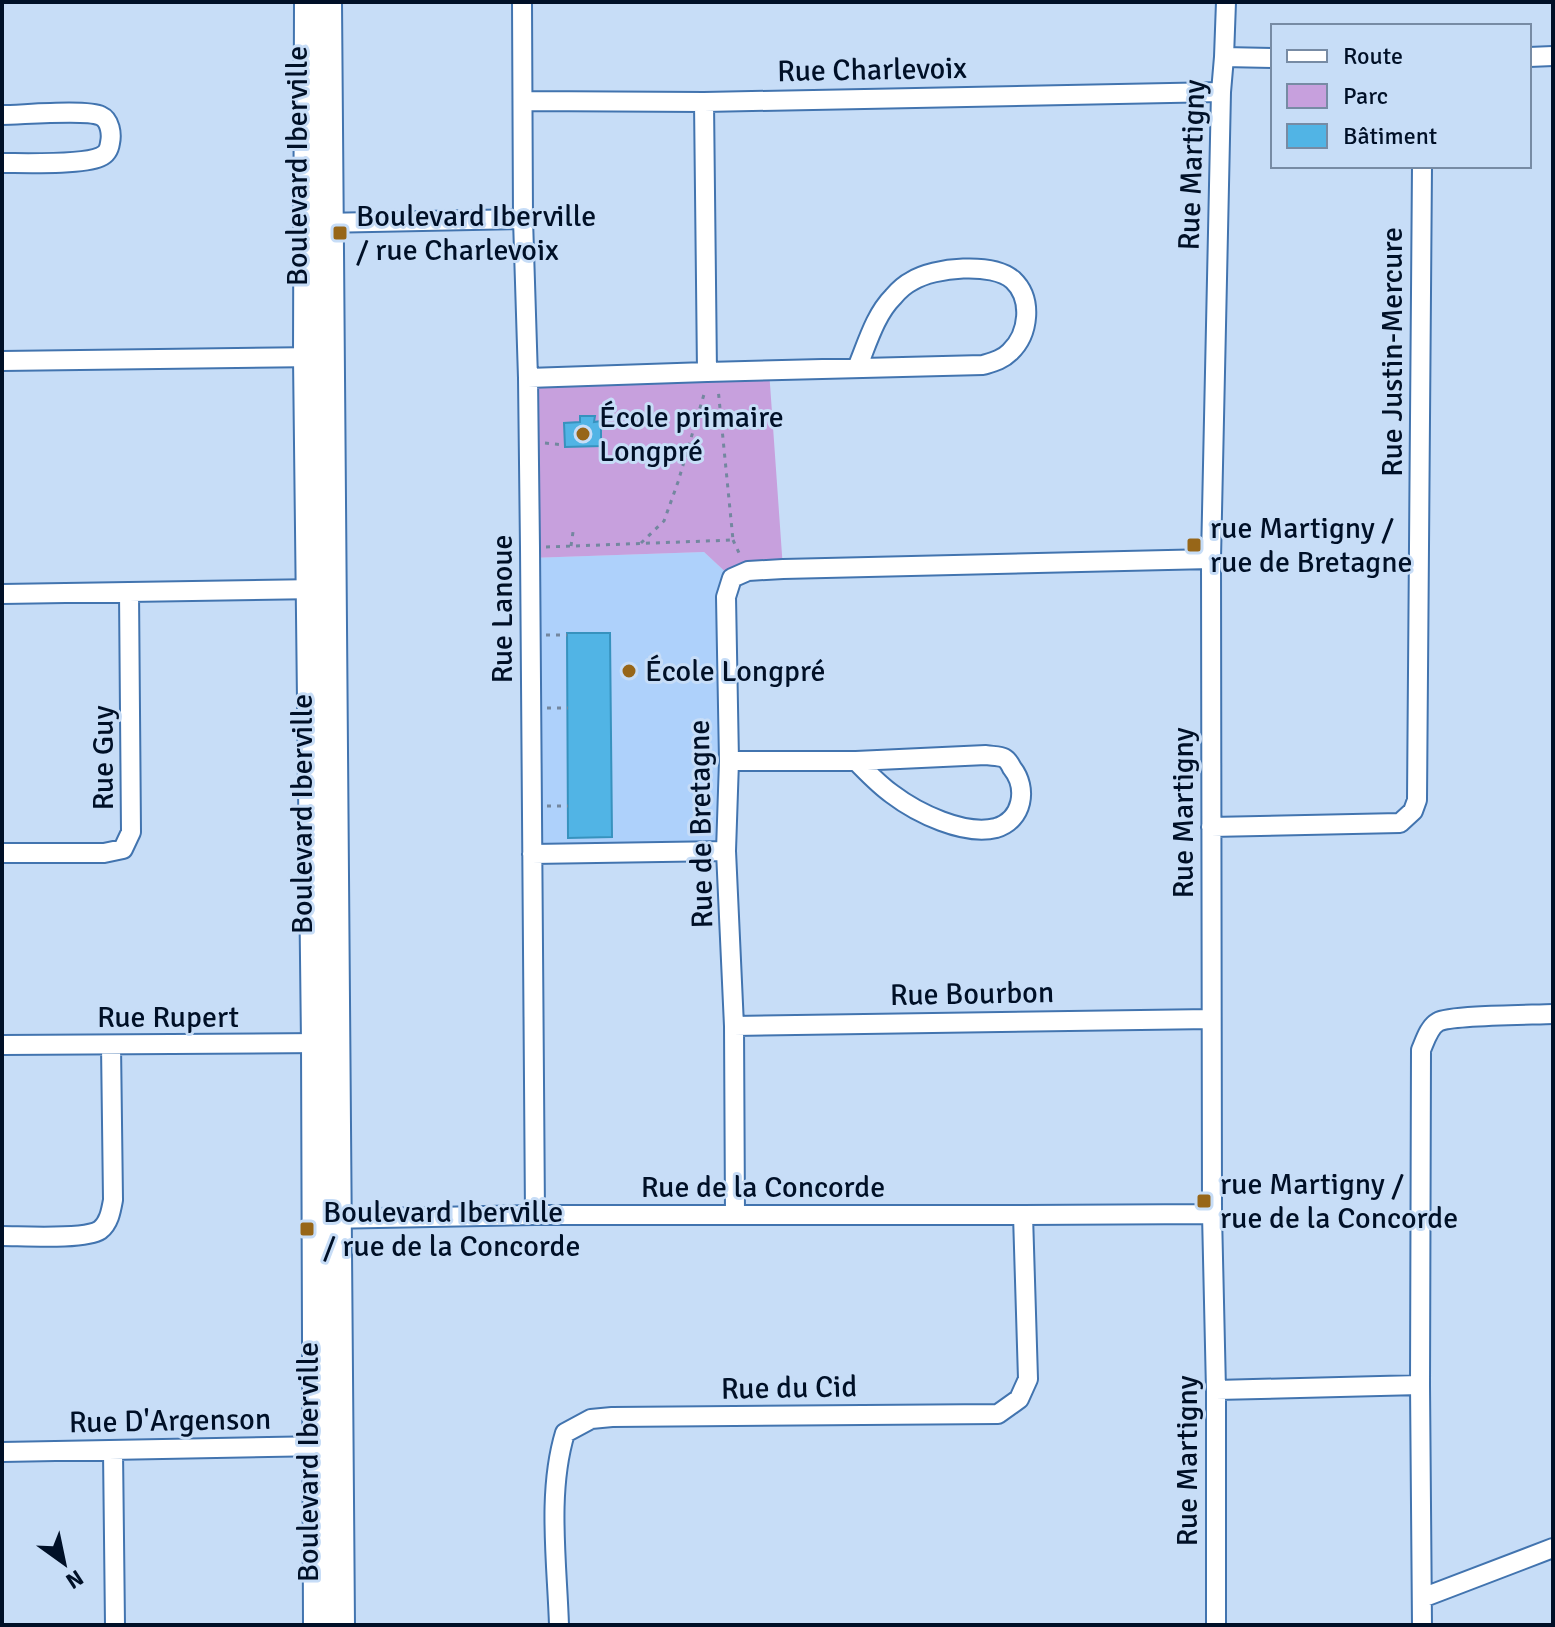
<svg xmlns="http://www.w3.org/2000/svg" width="1555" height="1627" viewBox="0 0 1555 1627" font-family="Signika,sans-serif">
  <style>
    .built { fill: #aed1fb }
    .green { fill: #c7a0dd }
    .building { fill: #51b4e5; stroke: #3792be; stroke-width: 2 }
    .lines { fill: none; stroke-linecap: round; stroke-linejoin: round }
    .street-casing { stroke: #4274af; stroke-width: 22 }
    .secondary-casing { stroke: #4274af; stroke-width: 30 }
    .path { stroke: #73879f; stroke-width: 3; stroke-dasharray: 4 6; stroke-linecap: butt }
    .street { stroke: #fff; stroke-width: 18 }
    .secondary { stroke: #fff; stroke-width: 26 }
    .poi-dot { fill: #976618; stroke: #c7ddf7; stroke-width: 3 }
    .labels { text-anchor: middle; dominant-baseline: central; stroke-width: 6; stroke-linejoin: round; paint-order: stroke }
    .street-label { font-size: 30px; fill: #001027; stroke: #c7ddf7 }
    .poi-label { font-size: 30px; fill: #001027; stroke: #c7ddf7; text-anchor: start }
  </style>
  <rect width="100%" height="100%" fill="#c7ddf7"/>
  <path class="built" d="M704 552 732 578 726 851 532 854 530 558Z"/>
  <path class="green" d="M769 370 783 569 732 578 704 552 530 558 528 378Z"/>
  <path class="building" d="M580 416H595L594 422 601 421V446L565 447 564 423 580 422Z
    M567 633H610L612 837 568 838Z"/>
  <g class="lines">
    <g class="street-casing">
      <path id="street" d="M522 2 523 219 528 378 530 548 535 1215
        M1224 57 1273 58
        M1529 57 1553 56
        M524 101 704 102 1221 92
        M704 102 707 372
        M2 115C21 115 87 109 101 116 110 120 112 134 110 143 109 150 107 154 100 157 82 165 25 163 2 163
        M322 223 523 219
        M2 361 319 357
        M528 378 707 372 983 365C993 362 1002 360 1010 352 1029 334 1033 299 1013 280 993 262 934 267 912 281 906 284 898 291 893 297 875 315 867 344 857 368
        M2 594 318 589
        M729 761H856L986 755C991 756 1000 756 1004 758 1008 760 1010 764 1012 768 1028 788 1023 820 996 828 964 836 917 813 892 794 879 785 867 772 856 761
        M1211 827 1400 823 1413 811 1417 800 1422 166
        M2 853H104L123 849 131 832 129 592
        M532 854 726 851
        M734 1026 1211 1019
        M2 1045 324 1043
        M735 1215 734 1026 726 851 729 761 726 597 732 578 748 571 783 569 1211 559
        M326 1219 535 1215H1023L1212 1214
        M2 1236C23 1236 85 1240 100 1230 109 1223 111 1211 113 1200L111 1045
        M1216 1390 1420 1385
        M113 1451 115 1625
        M2 1452 325 1446
        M1422 1598 1553 1548
        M559 1625C557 1563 547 1492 565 1433L591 1419 612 1417 998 1414 1019 1399 1028 1379 1023 1215
        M1216 1625V1390L1212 1214 1211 559 1221 92 1224 57 1226 2
        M1422 1625 1420 1385 1421 1050C1425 1041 1429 1027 1438 1022 1450 1015 1533 1015 1553 1014"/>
    </g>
    <g class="secondary-casing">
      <path id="secondary" d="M308 2 307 358 315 1043 317 1625
        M328 2C333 543 336 1084 341 1625"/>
    </g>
    <path class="path" d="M720 422 733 428
      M545 443 565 445
      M733 540 740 555
      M641 543 664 521 678 482 705 391
      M571 546 573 532
      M546 547 733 540 718 388
      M546 635H567
      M547 708H568
      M547 806H568"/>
    <use href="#street" class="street"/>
    <use href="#secondary" class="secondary"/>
  </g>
  <g class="poi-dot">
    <rect x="332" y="225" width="16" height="16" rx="4"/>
    <circle cx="583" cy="434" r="8"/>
    <rect x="1186" y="537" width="16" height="16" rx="4"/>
    <circle cx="629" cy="671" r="8"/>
    <rect x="1196" y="1193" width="16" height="16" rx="4"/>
    <rect x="299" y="1221" width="16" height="16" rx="4"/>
  </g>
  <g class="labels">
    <g class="street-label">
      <text transform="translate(872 70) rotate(-1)">Rue Charlevoix</text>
      <text transform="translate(1192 165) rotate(-88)">Rue Martigny</text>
      <text transform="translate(297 166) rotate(-90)">Boulevard Iberville</text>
      <text transform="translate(1392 352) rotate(-90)">Rue Justin-Mercure</text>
      <text transform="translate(502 609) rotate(-90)">Rue Lanoue</text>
      <text transform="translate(103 758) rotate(-90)">Rue Guy</text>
      <text transform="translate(1183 813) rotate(-90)">Rue Martigny</text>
      <text transform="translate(302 814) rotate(-90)">Boulevard Iberville</text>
      <text transform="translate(701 824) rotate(-91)">Rue de Bretagne</text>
      <text transform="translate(972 994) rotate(-1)">Rue Bourbon</text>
      <text x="168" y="1017">Rue Rupert</text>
      <text x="763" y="1187">Rue de la Concorde</text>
      <text transform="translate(789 1388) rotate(-1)">Rue du Cid</text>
      <text transform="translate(170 1421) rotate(-1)">Rue D'Argenson</text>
      <text transform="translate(1187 1461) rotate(-90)">Rue Martigny</text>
      <text transform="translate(308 1462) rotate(-90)">Boulevard Iberville</text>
    </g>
    <g class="poi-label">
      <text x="356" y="216">Boulevard Iberville<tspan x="356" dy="34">/ rue Charlevoix</tspan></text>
      <text x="599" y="417">École primaire<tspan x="599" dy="34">Longpré</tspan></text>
      <text x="1210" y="528">rue Martigny /<tspan x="1210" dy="34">rue de Bretagne</tspan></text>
      <text x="645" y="671">École Longpré</text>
      <text x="1220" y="1184">rue Martigny /<tspan x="1220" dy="34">rue de la Concorde</tspan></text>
      <text x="323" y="1212">Boulevard Iberville<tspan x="323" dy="34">/ rue de la Concorde</tspan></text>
    </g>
  </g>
  <rect width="1555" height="1627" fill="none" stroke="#001027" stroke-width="8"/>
  <rect x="1271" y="24" width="260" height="144" fill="#c7ddf7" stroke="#778ba4" stroke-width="2"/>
  <rect x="1287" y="50" width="40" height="12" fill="#ffffff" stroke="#778ba4" stroke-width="2"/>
  <text x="1343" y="64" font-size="24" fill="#001027">Route</text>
  <rect x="1287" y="84" width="40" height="24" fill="#c7a0dd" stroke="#778ba4" stroke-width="2"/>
  <text x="1343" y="104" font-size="24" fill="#001027">Parc</text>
  <rect x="1287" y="124" width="40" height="24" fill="#51b4e5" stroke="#778ba4" stroke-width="2"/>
  <text x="1343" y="144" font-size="24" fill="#001027">Bâtiment</text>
  <g transform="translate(64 1563) rotate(147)" stroke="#c7ddf7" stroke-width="6" paint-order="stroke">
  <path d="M0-6L14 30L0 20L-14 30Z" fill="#001027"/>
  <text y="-12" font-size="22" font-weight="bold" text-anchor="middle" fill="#001027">N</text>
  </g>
</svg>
